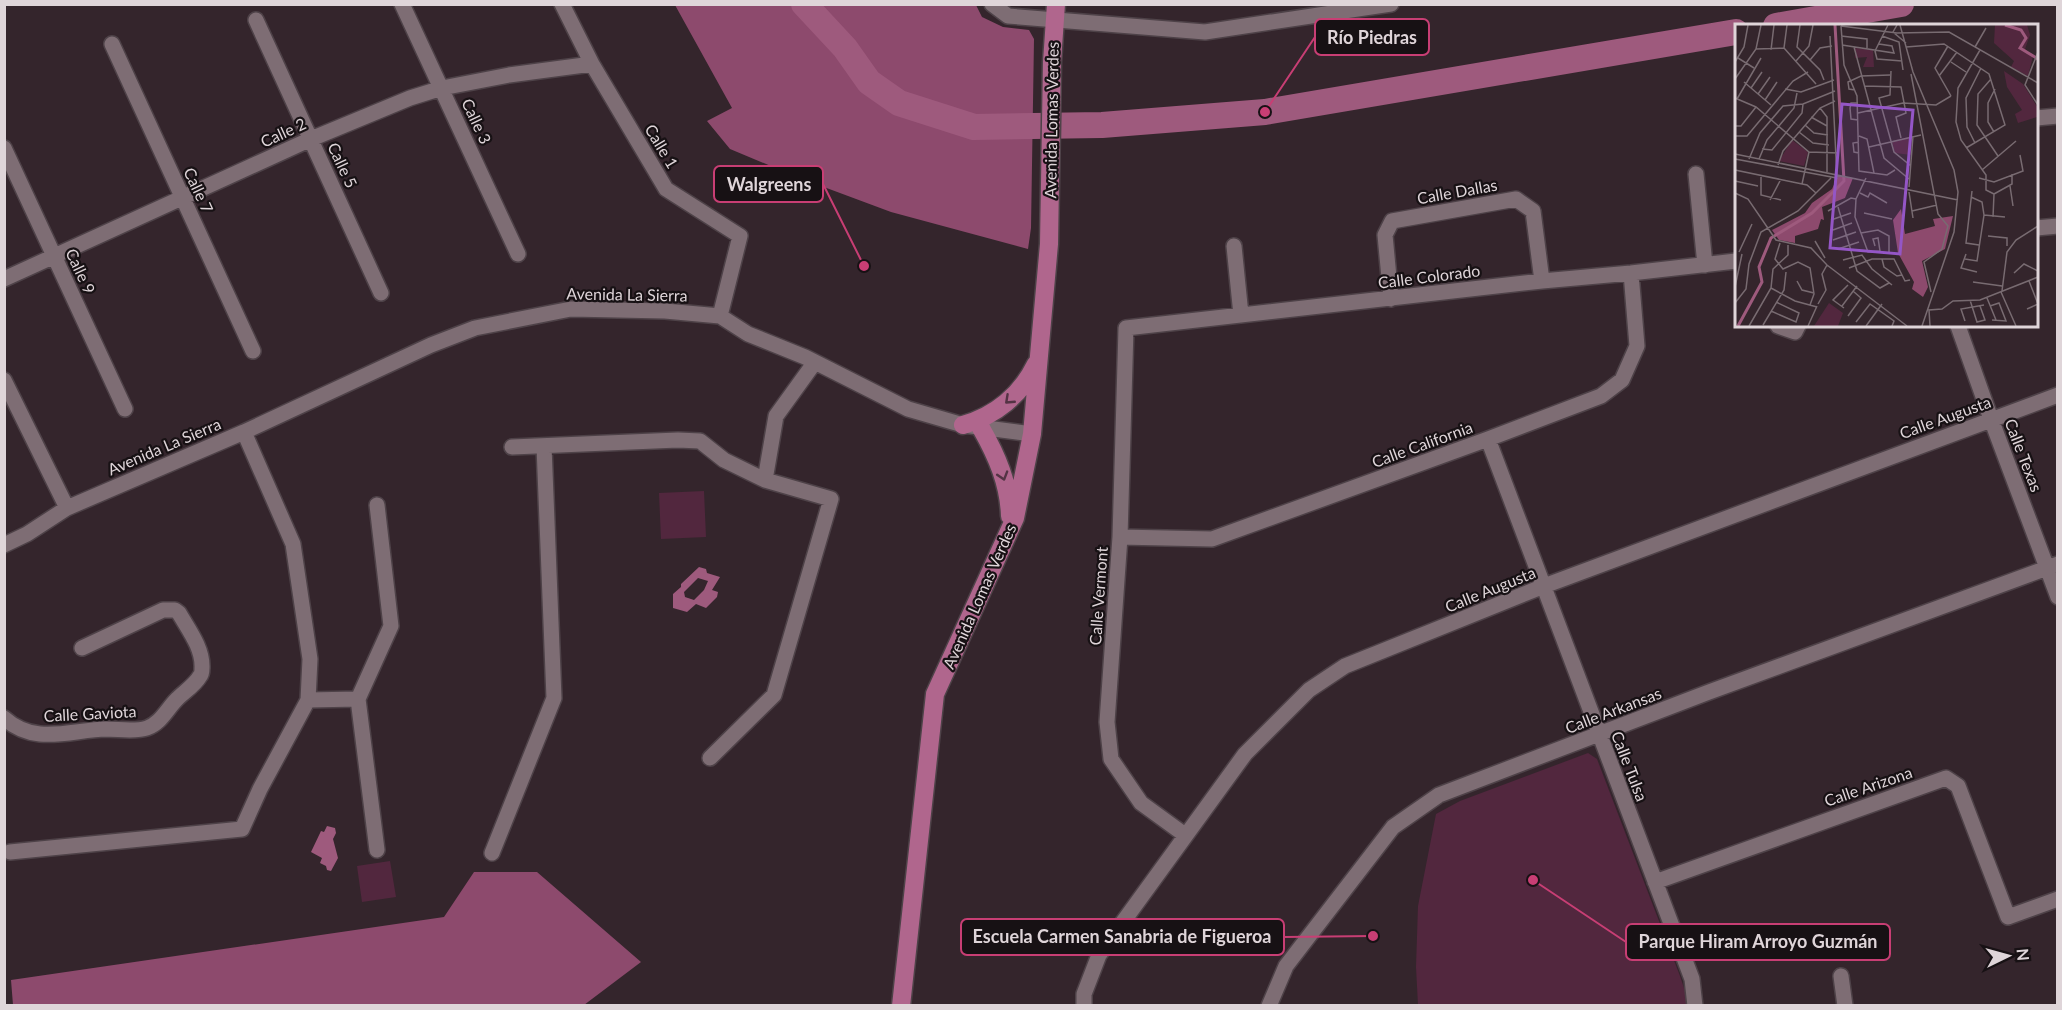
<svg xmlns="http://www.w3.org/2000/svg" width="2062" height="1010" viewBox="0 0 2062 1010" font-family="Lato,sans-serif">
  <style>
    .green { fill: #52273e }
    .forest { fill: #8d4a6d }
    .water { fill: #9e5a7d; fill-rule: evenodd }
    .lines { fill: none; stroke-linecap: round; stroke-linejoin: round }
    .river { stroke: #9e5a7d; stroke-width: 26 }
    .minor-casing { stroke: #4e4248; stroke-width: 18 }
    .primary-casing { stroke: #4e4248; stroke-width: 21 }
    .minor { stroke: #7e6d74; stroke-width: 15 }
    .primary { stroke: #b0668d; stroke-width: 18 }
    .oneway { stroke: #543344 }
    .labels { text-anchor: middle; dominant-baseline: central; stroke-width: 4.5; stroke-linejoin: round; paint-order: stroke }
    .street-label { font-size: 16px; fill: #dfd5d9; stroke: #171114 }
    .inset-river { fill: none; stroke: #9e5a7d; stroke-width: 3 }
    .inset-road { fill: none; stroke: #786b71; stroke-width: 1.5 }
    .view { fill: #9456c6; fill-opacity: 0.15; stroke: #9456c6; stroke-width: 3 }
    .inset-edge { fill: none; stroke: #dfd5d9; stroke-width: 3 }
    .leader { fill: none; stroke: #c83e74; stroke-width: 2 }
    .callout-dot { fill: #c83e74; stroke: #171114; stroke-width: 2 }
    .callout { fill: #171114; stroke: #c83e74; stroke-width: 2 }
    .callout-label { font-size: 18px; text-anchor: middle; font-weight: bold; fill: #dfd5d9 }
  </style>
  <rect width="100%" height="100%" fill="#34252c"/>
  <path class="green" d="M704 491 706 537 661 539 659 493Z
    M1588 753 1597 759 1680 976 1685 991 1687 1005H1418L1416 967 1418 906 1436 814 1460 801Z
    M390 861 396 897 362 902 357 866Z"/>
  <path class="forest" d="M675 5H976L982 17 1003 27 1029 30 1034 39 1031 228 1028 249 891 212 797 177 730 149 707 121 732 108Z
    M474 872H537L641 962 584 1005H13L11 980 444 917Z"/>
  <path class="water" d="M699 567 706 569 707 573 720 577 712 590 718 592 717 597 706 608 696 604 687 612 673 608V594L681 587V584ZM698 578 708 581 704 590 694 600 685 597 684 592Z
    M327 826 335 828 336 833 333 839 338 858 331 871 327 870 326 866 320 863 322 858 311 852 321 831 324 832Z"/>
  <g class="lines">
    <path class="river" d="M804 4 845 48 869 82 899 103 974 127 1102 125 1265 112 1736 32
      M1776 26 1901 4"/>
    <g class="minor-casing">
      <path id="minor" d="M402 4 518 254
        M562 4 592 64 666 189 740 236 720 316
        M992 4 1008 16 1205 32 1391 4
        M256 20 381 293
        M112 44 253 351
        M2036 118 2058 116
        M4 148 125 409
        M1696 174 1705 265
        M2036 228 2058 226
        M1234 246 1241 315
        M4 279 311 139 410 98 442 88 509 75 592 64
        M1391 299 1385 235 1392 221 1516 199 1533 211 1542 281
        M1778 326 1795 332 1798 326
        M1958 326 1991 419 2058 597
        M4 380 67 508
        M1488 439 1692 979 1695 1006
        M512 447 678 440 700 441 724 460 765 480
        M1120 537 1212 539 1488 439 1601 396 1622 380 1637 346 1631 273
        M4 545 27 534 67 508 244 432 431 345 475 328 571 309 665 311 720 316 748 334 805 357 908 409 963 425 1032 434
        M358 699 391 626 377 505
        M308 700 358 699 377 850
        M4 718C35 746 70 730 106 729 119 729 135 732 147 728 161 723 167 709 177 699 184 692 195 685 200 676 202 674 202 670 202 668 203 648 188 629 179 613L175 610H163L82 648
        M710 758 774 695 831 499 765 480 776 416 815 362
        M1185 835 1141 803 1111 759 1107 722 1120 537 1126 328 1542 281 1631 273 1736 261
        M10 852 242 829 260 789 308 700 310 659 293 544 244 432
        M492 853 554 698 544 446
        M1655 882 1946 778 1958 786 2008 917 2058 899
        M1841 976 1845 1006
        M1084 1006V994L1099 955 1245 754 1309 690 1345 666 1544 586 2058 395
        M1269 1006 1286 966 1393 827 1439 795 1709 692 2058 564"/>
    </g>
    <g class="primary-casing">
      <path id="primary" d="M963 425C995 416 1021 395 1036 364
        M981 428C997 456 1009 484 1010 516
        M901 1006 935 694 1015 518 1032 434 1049 244 1052 62 1056 4"/>
    </g>
    <use href="#minor" class="minor"/>
    <use href="#primary" class="primary"/>
  </g>
  <defs><path id="oneway-chevron" d="M-2-3.5L2.5 0L-2 3.5" fill="none" stroke-width="1.6" stroke-linecap="round" stroke-linejoin="round" transform="scale(1.5)"/></defs>
  <g class="oneway">
    <use href="#oneway-chevron" transform="translate(1009 400) rotate(137)"/>
    <use href="#oneway-chevron" transform="translate(1003 476) rotate(73)"/>
  </g>
  <g class="labels">
    <g class="street-label">
      <text transform="translate(1051 120) rotate(-89)">Avenida Lomas Verdes</text>
      <text transform="translate(477 121) rotate(65)">Calle 3</text>
      <text transform="translate(283 132) rotate(-25)">Calle 2</text>
      <text transform="translate(662 146) rotate(59)">Calle 1</text>
      <text transform="translate(343 165) rotate(65)">Calle 5</text>
      <text transform="translate(199 190) rotate(65)">Calle 7</text>
      <text transform="translate(1457 191) rotate(-10)">Calle Dallas</text>
      <text transform="translate(81 271) rotate(65)">Calle 9</text>
      <text transform="translate(1429 276) rotate(-7)">Calle Colorado</text>
      <text transform="translate(627 294) rotate(1)">Avenida La Sierra</text>
      <text transform="translate(1945 417) rotate(-20)">Calle Augusta</text>
      <text transform="translate(1422 444) rotate(-20)">Calle California</text>
      <text transform="translate(164 446) rotate(-23)">Avenida La Sierra</text>
      <text transform="translate(2024 455) rotate(69)">Calle Texas</text>
      <text transform="translate(1490 589) rotate(-22)">Calle Augusta</text>
      <text transform="translate(979 596) rotate(-66)">Avenida Lomas Verdes</text>
      <text transform="translate(1098 596) rotate(-86)">Calle Vermont</text>
      <text transform="translate(1613 710) rotate(-21)">Calle Arkansas</text>
      <text transform="translate(90 713) rotate(-3)">Calle Gaviota</text>
      <text transform="translate(1630 766) rotate(69)">Calle Tulsa</text>
      <text transform="translate(1868 786) rotate(-19)">Calle Arizona</text>
    </g>
  </g>
  <g transform="translate(1735 24)">
    <rect width="303" height="303" fill="#34252c"/>
    <path d="M260 1H292L295 11 290 25 298 32 293 52 276 43 279 37 259 19ZM120 24 138 26 139 43H128L132 33 120 34ZM269 47 288 60 303 84 302 93 283 99 280 90 287 86 272 63ZM177 112 176 131 160 129 157 117ZM57 116 73 128 69 142 44 137ZM94 279 108 289 103 302H79Z" fill="#52273e"/>
    <path d="M103 152 118 154 110 174 87 183 89 196 86 195 83 205 60 212V219L44 216 37 206 70 189 77 179 97 165ZM166 185 170 210 200 202 198 195 218 192 210 225 187 237 193 263 188 273 177 265 179 258 163 229 158 196Z" fill="#8d4a6d"/>
    <path class="inset-river" d="M270 1 286 6 291 14 285 24 303 35M3 302 27 258 24 243 36 214 77 189 109 157 100 1"/>
    <path class="inset-road" d="M52 1 49 24 81 60M65 1 62 23 85 46 89 56M153 1 140 27 142 35 167 37M162 1 158 8 171 19M165 1 178 48 219 146 223 168 219 208 187 302M106 2 162 9 214 8 303 59M106 2 109 41 122 72 124 147 152 151 160 146M106 12 132 15V24M147 12 164 18 168 46M107 21 159 29 157 22 144 20M213 22 200 44 216 72M119 23 149 134 174 155M171 23 209 20 254 50 270 101 231 124M240 23 251 4M21 25 49 24M36 26 39 1M245 26 223 64 221 98 226 116 251 151V166L259 170M303 28 290 61 303 81M3 34 19 44M75 36 85 24 97 22M61 37 74 22 78 1M0 38 9 23 13 1M216 38 231 48M156 47 155 71 144 74 159 128 176 142M176 50 203 190 213 202 207 225 189 238 196 268M204 52 222 28M0 55 21 25 26 1M256 55 243 70 242 101 263 132M9 58 36 81M129 62 166 63 171 89 161 93 166 114M16 64 27 48M50 65 66 68 99 56M120 66 114 65 113 58 126 52 155 51M23 70 35 53M0 74 21 83 74 128 104 129M2 75 26 34M30 76 42 58M123 79H116L115 84 116 95 123 96M85 84 92 93V148M123 89 168 79 201 81 216 72M76 93 92 102M70 101 79 109 93 111M0 102H6L21 83M64 108 78 119 94 121M259 108 253 98V79L260 65M0 112H12L58 57 73 48M124 112 132 115 139 149M124 118 118 119 119 128 124 129M240 119 232 103 231 74 246 44M134 123 186 111M27 125 37 126 67 89 68 80M0 130 223 176M0 135 102 154 95 12M14 135 25 109 48 82 68 80 100 67M24 135 32 116 59 84 62 69M43 141 48 127 85 84 100 77M0 146 72 161 81 169M247 146 281 117M26 151V171L46 176M131 154 121 175 120 193 133 228 145 227 143 214 138 215 140 222M244 154 259 158 288 147 285 131M0 157 23 162M67 160 74 128M275 162 278 182M174 163 178 112M237 167 231 219 244 221M174 168 178 194M0 169 13 175 41 216 76 224 92 241 172 302M125 169 133 173 135 169 152 179M259 170 277 160V150M35 176 46 155M103 183 122 247 145 264 154 259M93 187 116 174 121 175M177 187 202 181M129 189 157 195M249 191 270 193M258 193 259 170M96 196 116 189M98 206 117 199M126 209 143 206 154 212V228M253 212 272 214V222M98 216 121 208M80 217 90 234M45 219 40 235 48 245 63 238 75 244 79 270 75 281M103 225 124 218M4 228 17 200M231 230 226 244 242 248M147 235 149 243 162 252 167 251M230 235 242 237 249 191 247 178 236 173M108 236 127 231 137 245 157 261M114 244 137 235H159L170 257 175 256M279 249 289 240 303 247M62 257 67 266 79 269M238 258 267 262M0 263 7 230M36 264 60 277 82 283M267 267 272 228 281 216 303 202M266 268 281 302M252 274 261 296M235 276 242 298 250 296 245 282M0 279 11 265 14 240 26 208 63 187 96 154M83 280 91 266 87 250 92 241M107 282 122 262M255 282 264 279 271 297 257 296M109 284 98 276 113 261M292 285 303 280 294 257M36 287 61 298 64 289 41 278M113 292 126 274 118 267M230 297 226 285 249 281M121 298 135 280 159 297 157 302M28 301 49 266 51 248M14 302 36 264 38 245 53 231V221M73 302 82 282M131 302 147 280M195 302 194 286 207 285 218 277 245 276 303 253"/>
    <path class="view" d="M107 80 178 86 165 230 95 224Z"/>
    <rect width="303" height="303" class="inset-edge"/>
  </g>
  <path class="leader" d="M1265 112L1315 37M864 266L823 184M1373 936L1284 937M1533 880L1626 942"/>
  <g class="callout-dot">
    <circle cx="1265" cy="112" r="6"/>
    <circle cx="864" cy="266" r="6"/>
    <circle cx="1373" cy="936" r="6"/>
    <circle cx="1533" cy="880" r="6"/>
  </g>
  <g class="callout">
    <rect x="1315" y="19" width="114" height="36" rx="6"/>
    <rect x="714" y="166" width="109" height="36" rx="6"/>
    <rect x="961" y="919" width="323" height="36" rx="6"/>
    <rect x="1626" y="924" width="264" height="36" rx="6"/>
  </g>
  <g class="callout-label">
    <text x="1372" y="44">Río Piedras</text>
    <text x="769" y="191">Walgreens</text>
    <text x="1122" y="943">Escuela Carmen Sanabria de Figueroa</text>
    <text x="1758" y="948">Parque Hiram Arroyo Guzmán</text>
  </g>
  <rect width="2062" height="1010" fill="none" stroke="#dfd5d9" stroke-width="12"/>
  <g transform="translate(2008 956) rotate(85)" stroke="#171114" stroke-width="4.5" paint-order="stroke">
  <path d="M0-4.5L10 22L0 15L-10 22Z" fill="#dfd5d9"/>
  <text y="-9" font-size="16" font-weight="bold" text-anchor="middle" fill="#dfd5d9">N</text>
  </g>
</svg>
